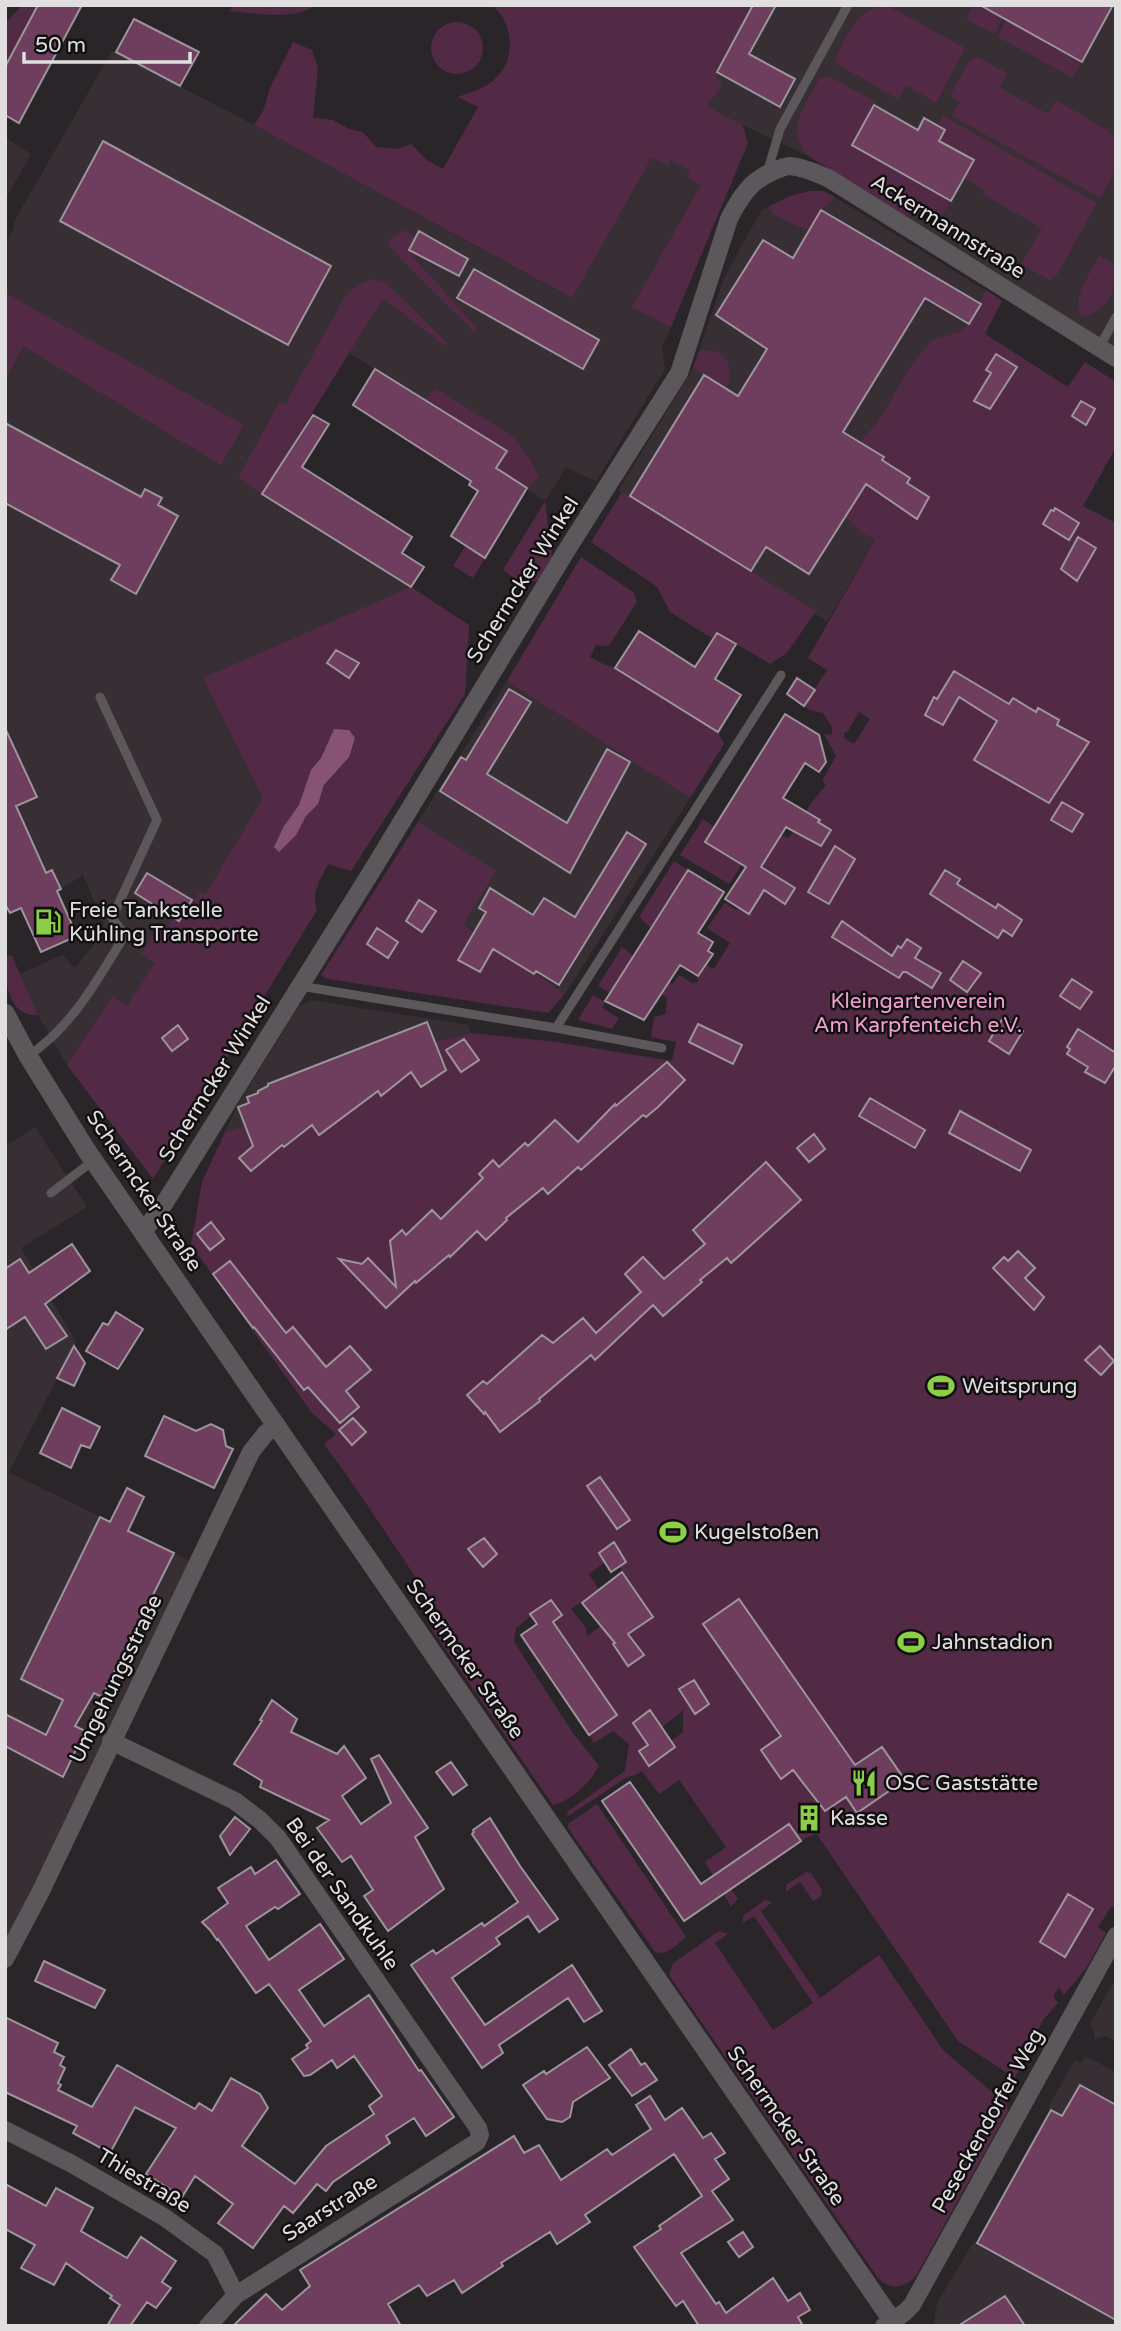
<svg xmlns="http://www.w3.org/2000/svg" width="1121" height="2331" viewBox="0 0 1121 2331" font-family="'Varela Round',sans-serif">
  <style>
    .built { fill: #382f34 }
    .green { fill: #532a45; fill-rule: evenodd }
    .water { fill: #875374 }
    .building { fill: #6f3d5e; stroke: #9c969a; stroke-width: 2 }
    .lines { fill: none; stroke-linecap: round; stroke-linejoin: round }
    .service { stroke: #5c575a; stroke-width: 9 }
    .minor { stroke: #5c575a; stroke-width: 18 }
    .secondary { stroke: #5c575a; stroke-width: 19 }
    .labels { text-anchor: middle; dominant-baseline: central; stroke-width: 5; stroke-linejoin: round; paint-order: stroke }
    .street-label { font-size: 21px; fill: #e1dee0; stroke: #110f10 }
    .poi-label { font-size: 21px; fill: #e1dee0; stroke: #110f10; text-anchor: start }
    .park-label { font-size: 21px; fill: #f0a1d3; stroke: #110f10 }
  </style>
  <rect width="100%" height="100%" fill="#2a2528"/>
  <path class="built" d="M712 5H1116V347L810 157 743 125 748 143 662 348 665 369 596 481 566 468 545 501 496 468 506 450 323 337 286 404H278L239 478 469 625 465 694 351 871 328 864 314 892 88 1090 67 1065 38 1015 20 974 62 955 75 968 99 938 104 923 83 875 61 889 51 870 5 892V245L13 230 15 220 112 51 254 125 564 294Z
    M5 137 31 154 5 200Z
    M811 191H823L835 197 1002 301 862 532 875 540 827 622 794 598 618 491 693 368 724 278 752 227 762 210 790 196Z
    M507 681 690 798 565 994 463 925 418 822Z
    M311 1000 468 1025 471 1033 435 1042 246 1126 225 1132 237 1106 299 1006Z
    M35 1127 87 1207 21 1248 76 1342 9 1472 190 1561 5 1946V1147Z
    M1116 1978V2042L1106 2036 1094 2039V2031L1090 2024Z
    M1085 2056 1116 2072V2326H934L937 2303 974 2241 978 2242 1051 2110 1048 2108 1075 2060 1081 2063Z"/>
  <path class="green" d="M22 5H38L5 67V24Z
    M233 5H317C292 21 258 13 229 11Z
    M492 5H753L717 72 716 76 722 86 706 106 742 125 748 143 671 327 632 307 701 185 687 177 690 171 671 160 667 165 652 157 572 298 254 125 263 111 270 88 293 42 312 50 318 68 313 118 333 120 349 129 363 132 376 147 397 149 411 144 427 160 443 169 478 107 458 97C471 92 489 87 498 76 516 57 513 22 492 5Z
    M886 5 965 48 936 103 906 85 898 99 837 64 835 58C848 36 857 8 886 5Z
    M974 5H979L1002 18 994 34 966 19Z
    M1006 20 1082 62 1073 78 998 37Z
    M431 48a26 26 0 1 1 52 0a26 26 0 1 1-52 0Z
    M978 57 1007 73 1000 88 1048 114 1056 100 1107 130 1116 139V171L1100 198 952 116 960 102 950 96 970 60Z
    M825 77 832 78 876 102 852 146 951 201 942 215 916 201 907 217 810 157C783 131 805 106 819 79Z
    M943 116 1097 203 1057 275 1049 280 1021 264 1042 228 982 194 985 190 964 178 974 160 931 137Z
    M811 191H823L835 197 823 208 810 230 796 226 772 213 769 206 790 196Z
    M404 230 415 237 408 251 477 328 475 333 388 245 392 237Z
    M1099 256 1116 265C1116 290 1109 310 1083 317L1078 312 1079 297 1082 287Z
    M372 279 387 284 447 343 445 346 383 298 262 494 238 478 278 404 286 403 347 293 359 285Z
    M986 290 1002 301 985 334 1068 387 1085 362 1116 382V447L1083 506 1116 523V1907H1111L1098 1927 1106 1933 1087 1967 1064 1995 1059 1987 1053 1996 1058 2003 1043 2020 1015 2078 958 2041 816 1833 801 1841 788 1824 719 1871 738 1899 731 1907 705 1862 726 1847 679 1780 659 1794 642 1771 636 1775 627 1777 567 1817 568 1811 625 1771 629 1744 613 1731 594 1743 589 1735 617 1715 553 1622 562 1615 551 1600 516 1628 514 1642 573 1733 599 1766C590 1783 572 1800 553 1805L431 1628 443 1618 351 1481 324 1444 336 1434 312 1413 191 1245 202 1182 225 1132 246 1126 276 1103 435 1042 471 1033 557 1042 672 1061 676 1042 651 1037 654 1017 666 1014 667 997 660 995 668 981 673 984 679 975 692 983 698 982V976L706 965 714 969 730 943 707 928 725 903 736 910 738 907 749 913 771 879 742 864 729 884 680 855 703 819 714 827 706 841 763 829 789 838 812 802 826 785 822 781 836 756 824 734 832 735V727L823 713 812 711 804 706 827 670 808 658 875 540 861 532 846 517 867 482 860 443 879 420 912 364 932 340 959 332 969 324ZM859 712 870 719 854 744 844 738V733L848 731ZM605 1562 619 1566 641 1598 587 1636 586 1628 571 1609 599 1590 589 1574ZM694 1680 709 1704 695 1714 680 1689ZM650 1710 662 1727 683 1711V1732L671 1741 675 1747 649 1765 639 1751 648 1745 633 1723Z
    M5 293 244 425 221 465 23 346 5 381Z
    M704 350C728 349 734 369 727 388L693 368 699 352Z
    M436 388 513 437 530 459 539 477 527 488 496 468 506 450 425 400Z
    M622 492 816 611 787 653 770 664 718 633 713 639 670 612 657 587 591 542Z
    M545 501 552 558 538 580 522 584 503 570Z
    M466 545 485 558 473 578 453 566Z
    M581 557 633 592 637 602 610 644 607 646 596 645 590 657 601 663 615 668 718 732 724 744 690 798 507 681Z
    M411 587 469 625 465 694 351 871 328 864C320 880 311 892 317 910L153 1179 67 1065 112 997 127 1006 155 963 141 954 160 925 166 929 174 917 179 921 200 892 205 895 263 798 203 678ZM324 748 349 757 324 785 318 804 306 816 296 835 284 826 299 805 311 770 321 758Z
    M418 822 496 871 463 925 565 994 548 1013 328 979 321 975Z
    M674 861 688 870 651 928 639 917Z
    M622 947 633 956 610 993 598 986Z
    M9 955 12 956 38 1015C7 1017 5 979 5 957Z
    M593 995 605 1002 602 1008 619 1018 612 1029 578 1020Z
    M597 1804 686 1937C676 1945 669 1954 656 1953L568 1828V1824Z
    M806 1872 811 1873 822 1890 821 1896 813 1901 800 1882 786 1892V1885Z
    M765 1900 772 1902 761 1911 820 1998 879 1955 943 2050 999 2098 1005 2097 1008 2111 916 2276C904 2288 891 2291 878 2278L669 1975 673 1963 719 1931 728 1934 715 1943 773 2030 813 2003 754 1916 743 1923V1916Z"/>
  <path class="water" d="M334 729 349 730 355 738 349 757 324 785 318 804 306 816 296 835 279 852 274 847 284 826 299 805 311 770 321 758Z"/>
  <path class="building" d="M38 5H82L19 123 5 115V67Z
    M753 5H776L749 54 795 79 780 107 717 72Z
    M980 5H1113L1082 62Z
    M134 19 199 52 180 86 116 52Z
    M874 105 918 130 924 118 945 130 939 141 974 160 951 201 852 145Z
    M103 141 331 266 288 345 60 221Z
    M821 210 981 304 969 324 925 298 843 432 884 457 882 460 910 478 907 483 929 497 917 519 866 484 809 574 766 547 751 571 630 496 704 375 738 396 767 349 716 315 763 240 793 258Z
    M419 231 468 259 459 276 409 250Z
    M474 269 599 340 583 369 457 298Z
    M996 354 1017 367 990 409 974 401 991 373 986 370Z
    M375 369 507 451 496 468 527 488 485 558 451 536 478 491 469 485 471 481 353 405Z
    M1081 401 1095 409 1086 425 1072 416Z
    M313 415 329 424 302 467 412 537 402 553 424 567 411 587 262 494Z
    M5 423 141 497 145 489 162 498 158 505 178 516 136 594 111 580 120 565 5 503Z
    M1055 508 1079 523 1069 540 1043 524 1051 510 1054 511Z
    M1078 537 1096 548 1077 581 1061 569Z
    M639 631 695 667 717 633 736 644 715 679 741 695 718 732 615 668Z
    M336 650 359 663 349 678 327 663Z
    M954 671 1009 704 1013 698 1036 712 1038 708 1059 720 1057 725 1089 742 1049 803 974 760 997 721 959 697 943 725 925 715 934 697 937 699Z
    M797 678 815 690 804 706 787 694Z
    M509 689 531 702 487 774 567 823 607 749 630 762 570 873 440 791 461 757 466 760Z
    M785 714 819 735 826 762 819 772 805 763 783 798 820 820 818 822 831 830 821 846 786 827 761 867 795 888 785 904 764 890 749 914 725 899 746 867 705 842Z
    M5 728 37 797 16 806 46 873 52 870 61 889 57 891 77 936 41 952 21 908 10 913 5 904Z
    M1062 802 1083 814 1072 832 1051 820Z
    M627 832 646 844 559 985 536 971 534 974 493 949 480 972 458 960 486 912 479 908 490 888 533 915 544 898 575 917Z
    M835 846 855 859 829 904 808 892Z
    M688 870 724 892 698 933 713 942 708 951 713 954 698 976 680 965 644 1020 605 1001Z
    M945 870 960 879 957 884 996 908 998 904 1022 920 1012 936 1003 930 998 938 930 894Z
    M147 873 192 900 179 921 135 893Z
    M419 900 436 911 422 932 406 921Z
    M842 921 892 956 898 946 901 948 907 939 921 948 915 958 941 973 932 988 906 972H903L899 978 832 937Z
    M377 928 398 942 388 958 367 944Z
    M963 961 981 973 967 992 950 980Z
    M1072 979 1092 992 1080 1009 1060 996Z
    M1003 1018 1023 1031 1009 1054 989 1041Z
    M427 1022 446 1070 421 1087 411 1072 381 1096 378 1091 319 1135 312 1125 284 1147 282 1145 251 1171 239 1158 253 1146 238 1107 249 1103 247 1097 258 1093V1091L268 1086V1084Z
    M698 1024 742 1045 733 1064 689 1042Z
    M178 1025 188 1039 172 1051 162 1038Z
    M1078 1029 1116 1053V1065L1105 1083 1085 1072 1088 1067 1067 1054 1070 1049 1067 1047Z
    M464 1039 479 1060 461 1072 446 1050Z
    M667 1062 685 1080 658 1107 646 1117 643 1115 581 1170 578 1167 548 1194 543 1188 506 1218 507 1220 486 1240 477 1231 450 1257 449 1255 416 1283 415 1281 386 1308 339 1259 362 1264 368 1258 396 1287 390 1241 402 1230 406 1235 432 1210 441 1219 483 1178 479 1174 493 1160 499 1167 525 1143 528 1146 555 1120 578 1142 615 1104 616 1106Z
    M870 1098 925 1130 915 1148 859 1116Z
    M960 1111 1031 1150 1020 1171 949 1133Z
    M814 1134 825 1149 809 1162 797 1148Z
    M766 1162 801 1200 731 1263 727 1258 700 1280 702 1282 663 1316 653 1305 595 1360 591 1355 539 1399 540 1401 500 1432 485 1412 484 1414 467 1395 483 1381 487 1384 542 1335 553 1343 583 1318 596 1333 641 1292 625 1274 643 1257 664 1279 705 1244 693 1230Z
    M211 1222 224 1239 210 1250 197 1234Z
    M72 1244 90 1271 45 1304 67 1336 46 1349 25 1317 5 1330V1269L20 1259 29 1273Z
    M1018 1251 1035 1268 1025 1278 1044 1297 1034 1310 993 1268 1004 1257 1008 1261Z
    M230 1261 286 1333 293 1327 326 1367 350 1346 371 1370 346 1391 359 1407 340 1423 308 1387 304 1390 254 1327 253 1328 213 1274Z
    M116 1312 143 1329 118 1369 86 1351 103 1323 108 1325Z
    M74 1346 85 1363 74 1386 57 1378Z
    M1100 1346 1114 1361 1101 1375 1085 1360Z
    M62 1408 100 1427 90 1448 81 1445 71 1468 40 1453Z
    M164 1416 196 1431 211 1424 223 1430 226 1446 233 1449 214 1488 145 1456Z
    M353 1418 366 1432 352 1445 339 1430Z
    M600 1477 630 1520 617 1529 587 1486Z
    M127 1488 144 1497 128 1531 174 1553 102 1697 94 1693 75 1726 85 1731 63 1777 5 1746V1714L46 1735 63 1700 21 1679 100 1517 110 1522Z
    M484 1538 497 1554 483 1567 468 1549Z
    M614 1542 626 1562 611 1572 599 1553Z
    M622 1572 653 1617 628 1634 644 1655 628 1666 613 1644 615 1643 582 1603Z
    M739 1599 855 1765 882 1747 905 1780 857 1813 846 1797 825 1811 793 1770 781 1779 761 1750 781 1736 703 1624Z
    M551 1600 562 1615 553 1622 617 1715 589 1735 521 1635 537 1624 530 1614Z
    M694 1680 709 1704 695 1714 679 1689Z
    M272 1700 297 1719 291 1732 337 1754 344 1746 366 1778 342 1796 361 1824 391 1803 371 1759 379 1755 428 1828 415 1837 444 1889 388 1931 364 1896 373 1890 351 1856 342 1862 317 1828 329 1820 260 1787 262 1781 234 1764 262 1721 260 1720Z
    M650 1710 675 1747 649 1766 639 1751 648 1745 633 1723Z
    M451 1762 467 1785 453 1795 436 1772Z
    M630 1782 701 1884 789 1824 801 1841 684 1921 602 1801Z
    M235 1817 250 1829 230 1855 220 1836Z
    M490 1818 520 1866 558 1919 539 1932 528 1916 496 1938 500 1944 452 1978 485 2025 572 1965 602 2011 584 2022 568 1998 499 2045 503 2053 482 2068 411 1965 433 1950 436 1954 482 1923 484 1926 518 1902 472 1834 474 1832 473 1830Z
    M276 1860 300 1894 278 1909 275 1907 246 1926 269 1960 320 1924 344 1959 299 1990 324 2026 369 1995 419 2071 421 2070 454 2117 426 2136 414 2118 386 2136 390 2143 333 2182 326 2191 317 2184 293 2213 284 2206 253 2248 218 2223 233 2204 195 2176 182 2197 146 2174 176 2128 135 2107 110 2153 73 2133 77 2126 5 2092V2017L58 2043 54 2052 64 2057 60 2065 65 2068 58 2083 61 2085 58 2090 92 2107 117 2065 195 2109 199 2103 212 2111 231 2078 260 2094 268 2108 242 2146 295 2184 326 2146 374 2114 369 2106 382 2096 354 2056 337 2068 332 2060 310 2075 304 2076 292 2059 308 2048 306 2045 311 2041 269 1984 256 1993 218 1939 217 1940 210 1930 202 1922 228 1903 218 1888 251 1867 255 1874Z
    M1068 1894 1093 1909 1065 1957 1040 1942Z
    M44 1961 105 1990 95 2008 35 1981Z
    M587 2047 610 2078 573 2102 570 2117 562 2122 547 2119 523 2085 544 2071 546 2074Z
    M631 2049 641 2065 645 2063 657 2080 632 2096 609 2065Z
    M1080 2085 1116 2105V2320L977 2243 1051 2110 1062 2116Z
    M650 2096 665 2120 682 2108 703 2138 711 2133 725 2153 715 2159 729 2179 712 2191 733 2220 681 2253 716 2304 719 2302 726 2313 773 2278 788 2301 800 2293 810 2310 798 2317 803 2326H699L683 2301 676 2306 658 2281 634 2247 661 2229 659 2226 702 2196 674 2154 585 2215 590 2222 557 2244 550 2232 501 2263 503 2266 462 2293 454 2280 427 2296 419 2285 388 2304 401 2326H233L266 2294 282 2310 310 2286 300 2270 514 2136 524 2153 539 2145 561 2180 607 2149 612 2155 651 2129 636 2105Z
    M5 2184 46 2206 56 2188 93 2208 81 2231 127 2258 141 2237 176 2261 162 2282 171 2288 156 2308 147 2302 130 2326H107L120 2305 110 2298 112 2296 66 2263 54 2285 21 2268 35 2245 5 2229Z
    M743 2232 753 2247 739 2257 728 2242Z
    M1005 2296 1025 2326H958Z"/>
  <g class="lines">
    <path class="service" d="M767 173 780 129 848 5
      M1099 348 1116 317
      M300 986 556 1028 781 675
      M556 1028 662 1048
      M28 1056C73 1026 97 980 125 935L112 918 157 820 100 697
      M51 1193 94 1160"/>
    <path class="minor" d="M144 1231 164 1204 370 874 568 548 679 373 729 219C740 197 751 180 774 171 779 169 785 166 790 166 803 167 816 173 828 178L1116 358
      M111 1741 235 1801 260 1820 278 1838 478 2128 480 2135 477 2142 236 2295 208 2326
      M5 1959 40 1893 251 1452 266 1433 277 1426
      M5 2130 72 2164 164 2217 215 2254 236 2295
      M884 2326 904 2313 912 2305 1116 1936"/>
    <path class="secondary" d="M5 1013 28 1056 87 1151 896 2326"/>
  </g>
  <defs>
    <g id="fuel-bare" transform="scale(2.1)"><path d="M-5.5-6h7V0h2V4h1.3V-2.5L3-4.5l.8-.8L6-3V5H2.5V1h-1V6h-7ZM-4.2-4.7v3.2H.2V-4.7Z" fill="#8cce45" stroke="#110f10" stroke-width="2.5" paint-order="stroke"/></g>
    <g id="stadium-bare" transform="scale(2.1)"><path d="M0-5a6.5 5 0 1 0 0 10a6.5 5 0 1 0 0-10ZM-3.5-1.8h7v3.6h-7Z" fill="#8cce45" stroke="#110f10" stroke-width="2.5" paint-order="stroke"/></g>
    <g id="restaurant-bare" transform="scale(2.1)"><path d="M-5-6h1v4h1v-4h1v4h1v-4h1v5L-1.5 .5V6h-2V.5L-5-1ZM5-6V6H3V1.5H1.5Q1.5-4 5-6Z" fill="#8cce45" stroke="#110f10" stroke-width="2.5" paint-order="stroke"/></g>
    <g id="building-bare" transform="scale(2.1)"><path d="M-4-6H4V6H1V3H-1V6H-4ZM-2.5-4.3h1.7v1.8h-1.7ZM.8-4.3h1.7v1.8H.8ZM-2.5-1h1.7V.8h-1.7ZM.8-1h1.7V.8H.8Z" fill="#8cce45" stroke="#110f10" stroke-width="2.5" paint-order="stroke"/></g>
  </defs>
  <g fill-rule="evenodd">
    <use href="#fuel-bare" x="48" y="922"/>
    <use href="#stadium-bare" x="941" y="1386"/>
    <use href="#stadium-bare" x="673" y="1532"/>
    <use href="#stadium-bare" x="911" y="1642"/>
    <use href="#restaurant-bare" x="864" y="1783"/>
    <use href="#building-bare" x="809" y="1818"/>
  </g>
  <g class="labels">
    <g class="street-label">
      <text transform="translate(948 227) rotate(32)">Ackermannstraße</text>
      <text transform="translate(523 580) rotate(-58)">Schermcker Winkel</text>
      <text transform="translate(215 1079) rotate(-58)">Schermcker Winkel</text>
      <text transform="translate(144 1191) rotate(56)">Schermcker Straße</text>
      <text transform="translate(465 1659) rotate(55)">Schermcker Straße</text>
      <text transform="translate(116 1679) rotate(-64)">Umgehungsstraße</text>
      <text transform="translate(342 1894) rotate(55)">Bei der Sandkuhle</text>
      <text transform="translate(988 2121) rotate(-61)">Peseckendorfer Weg</text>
      <text transform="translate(786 2126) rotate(55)">Schermcker Straße</text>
      <text transform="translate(144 2181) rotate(31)">Thiestraße</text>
      <text transform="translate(330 2208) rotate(-32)">Saarstraße</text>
    </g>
    <g class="poi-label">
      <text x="69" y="910">Freie Tankstelle<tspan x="69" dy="24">Kühling Transporte</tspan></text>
      <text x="962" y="1386">Weitsprung</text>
      <text x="694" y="1532">Kugelstoßen</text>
      <text x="932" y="1642">Jahnstadion</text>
      <text x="885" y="1783">OSC Gaststätte</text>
      <text x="830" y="1818">Kasse</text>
    </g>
    <g class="park-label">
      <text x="918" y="1001">Kleingartenverein<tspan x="918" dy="24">Am Karpfenteich e.V.</tspan></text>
    </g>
  </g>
  <rect width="1121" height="2331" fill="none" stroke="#e1dee0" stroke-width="14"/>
  <path d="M24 52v10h166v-10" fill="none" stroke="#e1dee0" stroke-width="3.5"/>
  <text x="35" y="52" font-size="21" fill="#e1dee0" stroke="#110f10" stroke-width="5" paint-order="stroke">50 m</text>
</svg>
